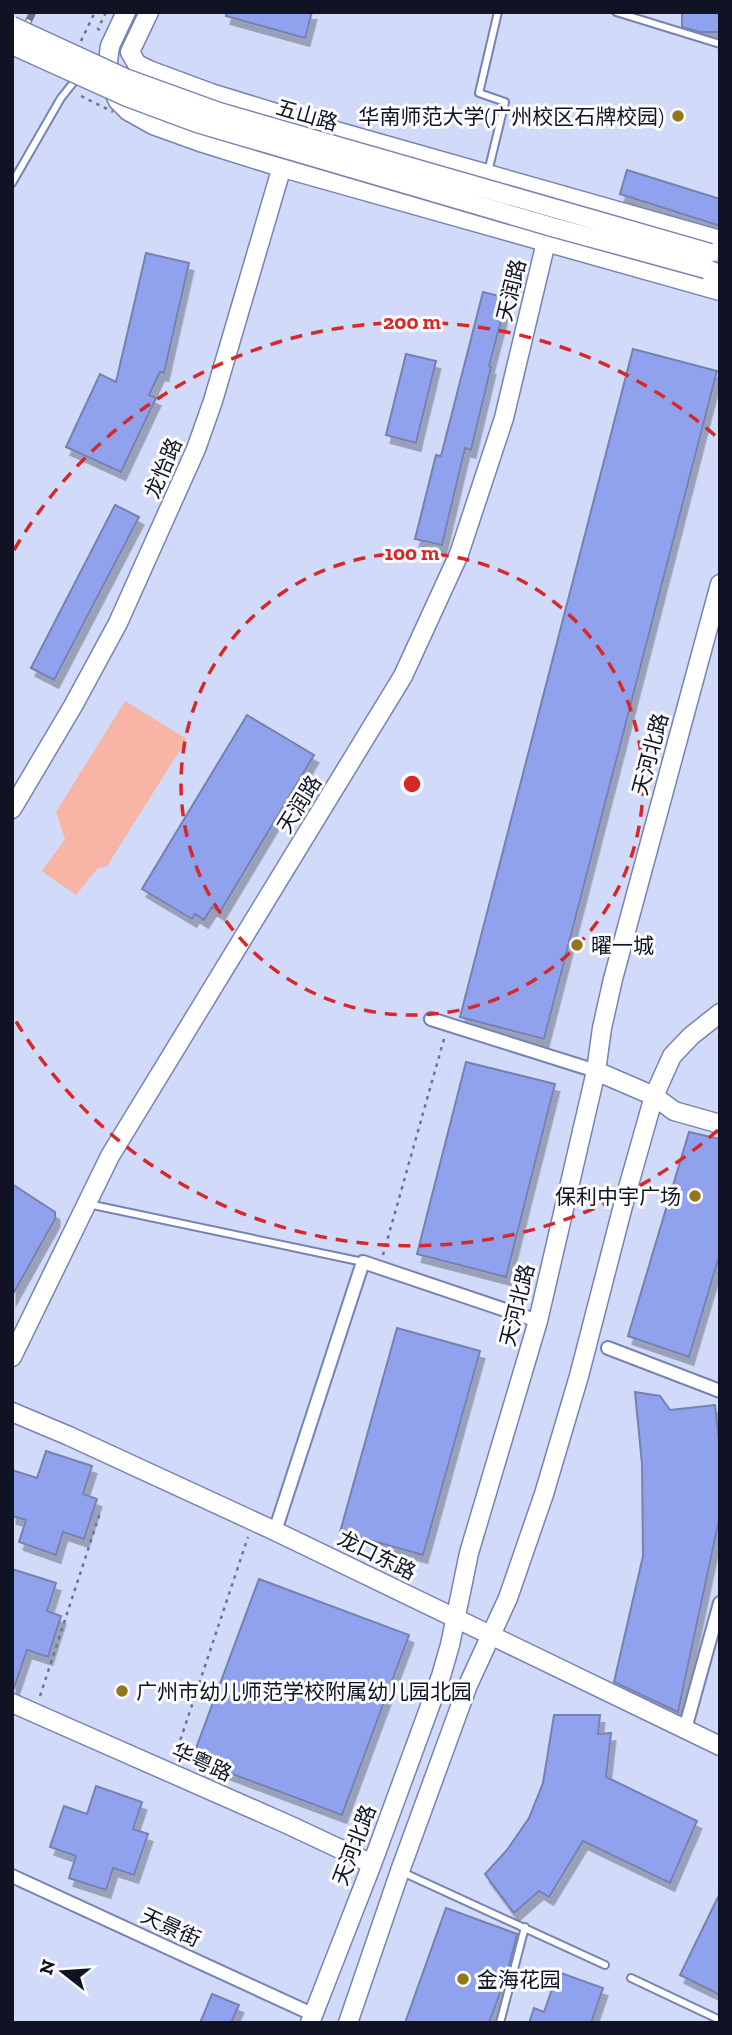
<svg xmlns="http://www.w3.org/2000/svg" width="732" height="2035" viewBox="0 0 732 2035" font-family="'Zilla Slab','Noto Sans SC',serif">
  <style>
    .green { fill: #f8b5a6 }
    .building { fill: #90a2ed; stroke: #7481b0; stroke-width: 2; filter: url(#shadow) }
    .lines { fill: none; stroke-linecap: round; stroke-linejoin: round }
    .lane-casing { stroke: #7783b2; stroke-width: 10 }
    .street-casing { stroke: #7783b2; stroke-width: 16 }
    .secondary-casing { stroke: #7783b2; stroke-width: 21 }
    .path { stroke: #6e748c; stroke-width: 2.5; stroke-dasharray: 3.5 5; stroke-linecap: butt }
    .lane { stroke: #fff; stroke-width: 6 }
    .street { stroke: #fff; stroke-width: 12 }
    .secondary { stroke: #fff; stroke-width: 18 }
    .rail-casing { stroke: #6e748c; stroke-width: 7 }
    .rail { stroke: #fcfcfc; stroke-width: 4.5; stroke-dasharray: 13; stroke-linecap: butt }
    .secondary-bridge-casing { stroke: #7783b2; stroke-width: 21; stroke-linecap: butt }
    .path-bridge { stroke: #6e748c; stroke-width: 2.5; stroke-dasharray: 3.5 5; stroke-linecap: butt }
    .secondary-bridge { stroke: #fff; stroke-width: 18 }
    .ring { fill: none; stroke: #d62828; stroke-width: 3.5; stroke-dasharray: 12 9 }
    .poi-dot { fill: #91781e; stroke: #fcfcfc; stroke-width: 2.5 }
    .labels { text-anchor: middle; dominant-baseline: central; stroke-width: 6; stroke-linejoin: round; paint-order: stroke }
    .street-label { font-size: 21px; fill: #0f1324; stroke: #fcfcfc }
    .poi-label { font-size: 21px; fill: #0f1324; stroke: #fcfcfc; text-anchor: start }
    .centre { fill: #d62828; stroke: #fcfcfc; stroke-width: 3.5 }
    .ring-label { font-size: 21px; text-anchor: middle; font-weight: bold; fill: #d62828; stroke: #fcfcfc; stroke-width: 6; stroke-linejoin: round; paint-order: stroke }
  </style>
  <defs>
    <filter id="shadow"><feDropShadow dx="4.5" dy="8" stdDeviation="0" flood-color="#0004"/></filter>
  </defs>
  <rect width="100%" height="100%" fill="#d1daf9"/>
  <path class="green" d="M125 701 187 739 107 866 98 868 76 895 42 871 65 839 56 812Z"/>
  <path class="building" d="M227 12H312L305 38 226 16Z
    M682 12H720V32H700L682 27Z
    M627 170 720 199V226L620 194Z
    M146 253 189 263 164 373 160 372 149 395 156 398 121 472 66 447 100 374 116 382Z
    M483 292 507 298 489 366 491 367 471 450 465 448 442 545 415 539 436 455 441 456Z
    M633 349 717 371 544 1039 460 1017Z
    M406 354 436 361 416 443 386 435Z
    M115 505 139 517 54 680 31 668Z
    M247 715 314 755 220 912 212 907 204 920 195 914 192 919 142 889Z
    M466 1062 555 1084 506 1277 417 1254Z
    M689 1132 720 1139V1253L689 1357 628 1336Z
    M12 1184 55 1212V1219L12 1296Z
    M397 1328 480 1351 423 1555 340 1532Z
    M635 1392 660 1396 670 1410 715 1405 720 1450V1515L678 1712 614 1682 643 1556 642 1464Z
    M46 1451 92 1466 83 1494 97 1499 84 1539 63 1532 56 1555 19 1542 26 1520 12 1516V1470L37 1478Z
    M12 1569 56 1583 47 1611 61 1616 48 1657 27 1650 14 1688 12 1687Z
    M259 1579 409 1635 342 1815 192 1759Z
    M554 1715H600L598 1734 611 1733 606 1777 697 1821 670 1883 583 1841 549 1897 539 1891 514 1913 485 1874 507 1850 529 1818 543 1783Z
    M96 1786 142 1802 133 1829 148 1834 134 1875 113 1868 106 1890 69 1878 76 1856 50 1847 64 1806 87 1814Z
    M720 1893V1995L680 1975Z
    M446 1908 517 1934 507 1974 489 2023H405Z
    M558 1972 603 1988 591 2023H529L534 2008 544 2012Z
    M212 1994 239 2005 231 2023H200Z"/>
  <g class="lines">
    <g class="lane-casing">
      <path id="lane" d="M616 12 720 44
        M488 172 505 102 479 93 498 12
        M12 183 61 98 77 78
        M88 1204 363 1262
        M400 1871 605 1965
        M631 1978 720 2020
        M500 2023 525 1927"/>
    </g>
    <g class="street-casing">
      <path id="street" d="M431 1019 596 1071
        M608 1348 720 1391
        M275 1531 363 1262 538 1321
        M685 1729 720 1603
        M12 1876 312 2014"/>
    </g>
    <g class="secondary-casing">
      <path id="secondary" d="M126 12 110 46 108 61 111 86 118 101 128 111 153 125 203 143 283 168 720 291
        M149 12 130 52 137 64 149 70 211 93 315 125 720 240
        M706 269 720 274
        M12 809 73 706 118 623 196 449 213 401 296 119
        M596 1071 654 1096 674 1111 720 1124
        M12 1357 110 1156 403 676 459 554 504 418 546 242
        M12 1412 69 1436 275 1531 720 1746
        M12 1703 289 1825 372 1864
        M310 2023 372 1864 441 1676 450 1645 469 1553 538 1321 596 1071 602 1028 613 979 720 584
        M348 2023 400 1871 468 1685 508 1598 544 1494 579 1376 624 1202 654 1096 672 1056 691 1036 720 1013"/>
    </g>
    <path class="path" d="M100 30 98 29 106 12
      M81 41 95 12
      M383 1255 444 1039
      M40 1696 101 1510
      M175 1756 248 1537"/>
    <use href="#lane" class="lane"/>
    <use href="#street" class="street"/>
    <use href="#secondary" class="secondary"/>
    <g class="rail-casing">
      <path id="rail" d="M12 55 33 12"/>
    </g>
    <use href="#rail" class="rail"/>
    <g class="secondary-bridge-casing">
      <path id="secondary-bridge" d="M12 26 125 78 219 112 710 253
        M12 45 127 97 197 123 552 227 706 269"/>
    </g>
    <path class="path-bridge" d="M81 96 113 112"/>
    <use href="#secondary-bridge" class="secondary-bridge"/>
  </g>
  <g class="ring">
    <circle cx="412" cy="784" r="231"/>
    <path d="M718 1130A462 462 0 0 1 14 1018M14 550A462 462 0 0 1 718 438"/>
  </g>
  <g class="poi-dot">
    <circle cx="678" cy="116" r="7"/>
    <circle cx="577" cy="945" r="7"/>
    <circle cx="695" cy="1196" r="7"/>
    <circle cx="122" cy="1691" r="7"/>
    <circle cx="463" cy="1979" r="7"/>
  </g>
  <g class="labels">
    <g class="street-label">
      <text transform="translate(307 115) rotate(16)">五山路</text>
      <text transform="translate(511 290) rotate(-76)">天润路</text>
      <text transform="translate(163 468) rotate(-67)">龙怡路</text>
      <text transform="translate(650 754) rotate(-75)">天河北路</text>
      <text transform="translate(299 804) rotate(-58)">天润路</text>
      <text transform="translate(517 1305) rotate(-76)">天河北路</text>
      <text transform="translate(377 1555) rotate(26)">龙口东路</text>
      <text transform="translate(202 1762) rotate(24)">华粤路</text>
      <text transform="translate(354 1845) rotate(-69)">天河北路</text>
      <text transform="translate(171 1927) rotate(25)">天景街</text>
    </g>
    <g class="poi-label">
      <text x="664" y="116" text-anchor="end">华南师范大学(广州校区石牌校园)</text>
      <text x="591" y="945">曜一城</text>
      <text x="681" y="1196" text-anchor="end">保利中宇广场</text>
      <text x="136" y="1691">广州市幼儿师范学校附属幼儿园北园</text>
      <text x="477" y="1979">金海花园</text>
    </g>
  </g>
  <circle cx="412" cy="784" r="10" class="centre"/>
  <g class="ring-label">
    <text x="412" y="329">200 m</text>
    <text x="412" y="560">100 m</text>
  </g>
  <rect width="732" height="2035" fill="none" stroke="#0f1324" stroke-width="28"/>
  <g transform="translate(63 1972) rotate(287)" stroke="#fcfcfc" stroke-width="5" paint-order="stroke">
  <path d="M0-5L12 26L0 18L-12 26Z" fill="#0f1324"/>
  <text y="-10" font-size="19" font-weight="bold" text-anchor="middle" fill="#0f1324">N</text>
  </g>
</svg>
